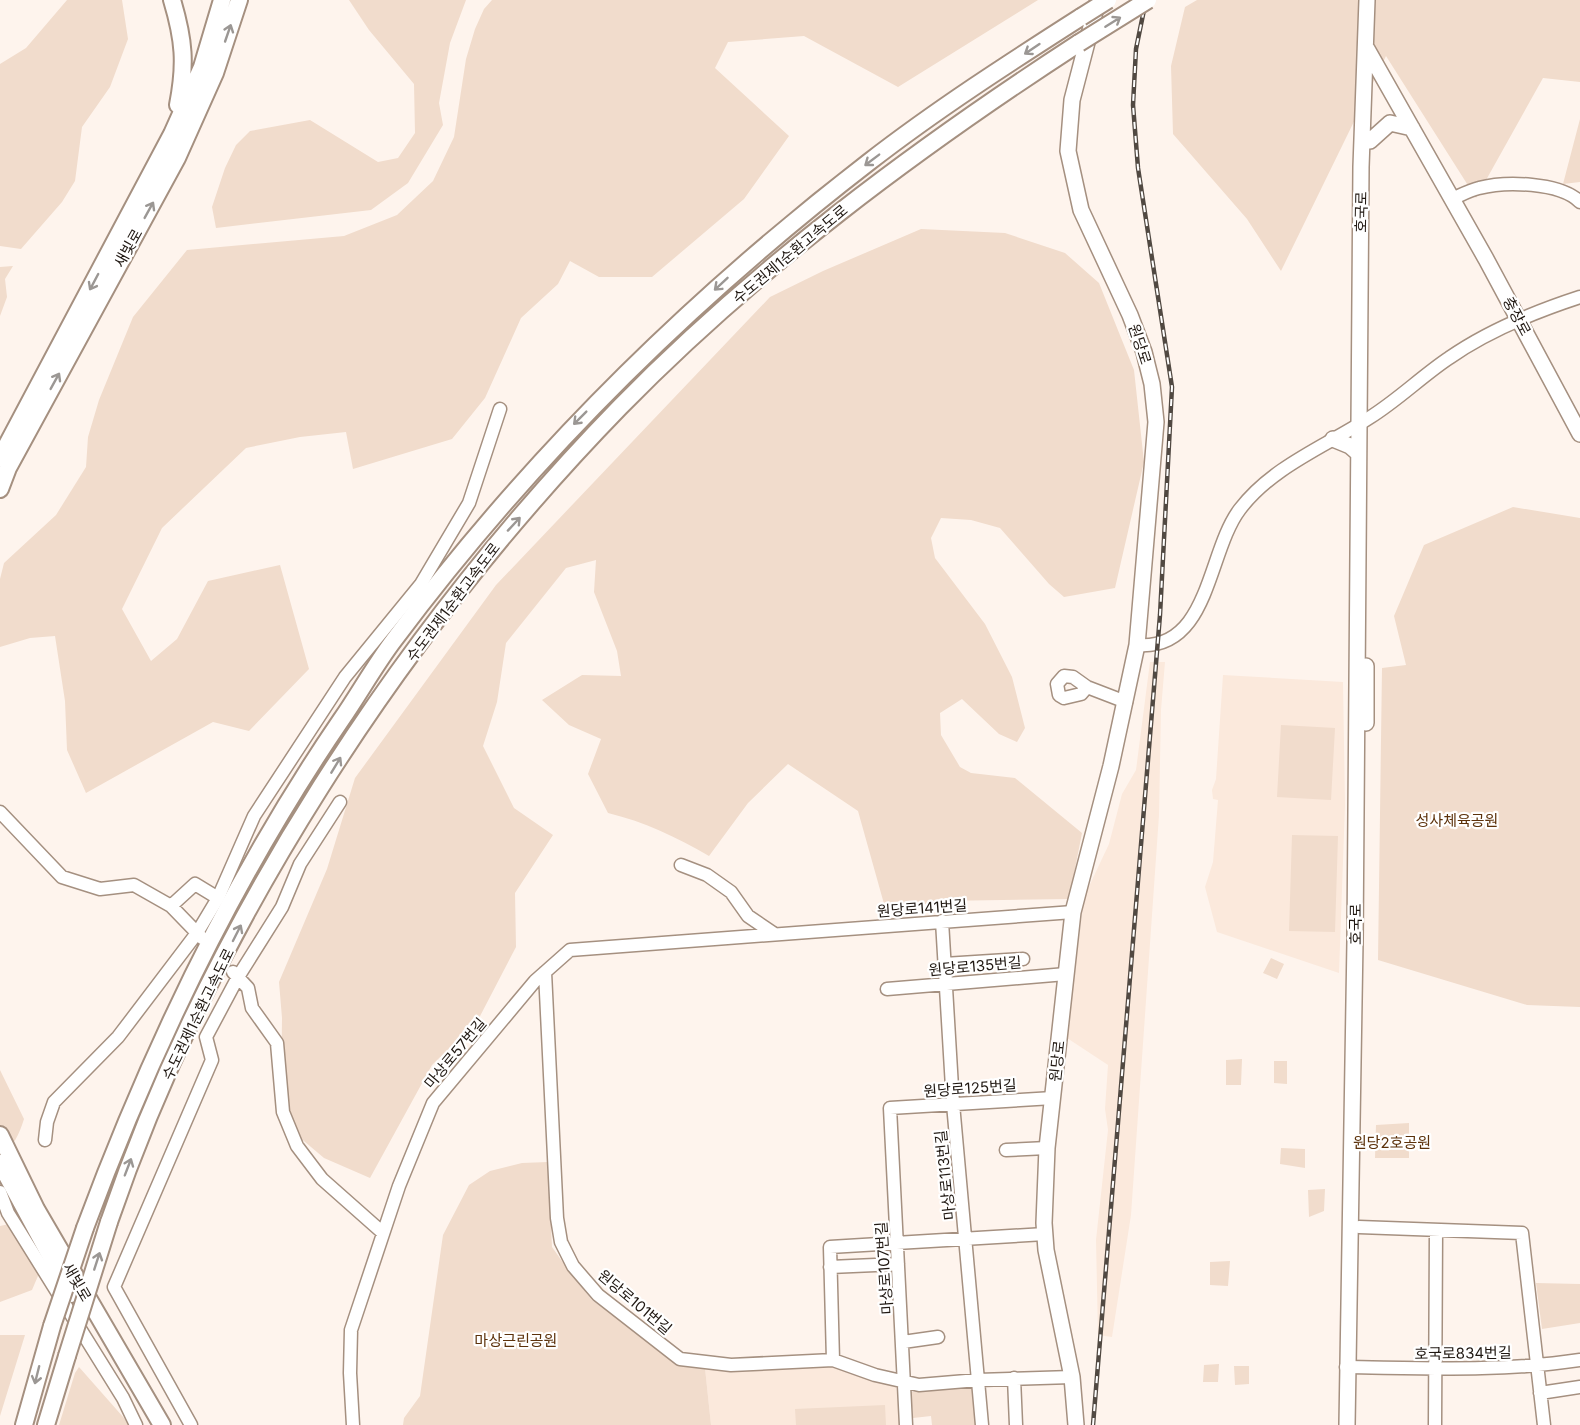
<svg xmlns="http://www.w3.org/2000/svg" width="1580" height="1425" viewBox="0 0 1580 1425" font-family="Inter,'Noto Sans KR',sans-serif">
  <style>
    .built { fill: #fbe9dc }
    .green { fill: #f1dccc }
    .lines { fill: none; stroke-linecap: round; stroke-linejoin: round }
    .minor-casing { stroke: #a59080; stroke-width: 15 }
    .major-casing { stroke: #a59080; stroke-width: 18 }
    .highway-casing { stroke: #a59080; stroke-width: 20 }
    .minor { stroke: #fff; stroke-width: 12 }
    .major { stroke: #fff; stroke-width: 15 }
    .highway { stroke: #fff; stroke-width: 16 }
    .rail-casing { stroke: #514942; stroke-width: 4.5 }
    .rail { stroke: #fff; stroke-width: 2; stroke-dasharray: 7; stroke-linecap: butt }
    .highway-bridge-casing { stroke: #a59080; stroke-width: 20; stroke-linecap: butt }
    .highway-bridge { stroke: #fff; stroke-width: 16 }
    .oneway { stroke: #9b9794 }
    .labels { text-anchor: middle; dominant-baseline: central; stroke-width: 4.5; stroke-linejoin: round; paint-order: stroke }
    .street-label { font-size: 15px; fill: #201812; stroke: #fff }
    .park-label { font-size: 15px; fill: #5c310a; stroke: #fff }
  </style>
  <rect width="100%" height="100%" fill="#fef4ed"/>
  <path class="built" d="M1150 662H1165L1161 710 1159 815 1131 1215 1112 1337 1098 1335 1096 1240 1108 1130 1105 1109 1108 1065 1067 1038 1084 897 1109 844 1122 794 1136 770Z
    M1223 675 1343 682 1345 805 1339 973 1217 932 1205 887 1213 862 1218 800 1213 799 1212 790 1216 779Z
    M835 1365 896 1386 901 1425H711L705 1368 725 1370Z"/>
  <path class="green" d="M67 0H122L128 39 110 87 82 127 75 181 62 202 21 249 0 246V64L26 48Z
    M349 0H466L450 43 439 103 443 125 408 183 371 210 216 228 212 207 225 168 236 145 250 131 310 120 378 162 398 158 415 133 414 84 369 30Z
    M492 0H1038L898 87 804 36 728 42 715 68 789 136 744 199 652 277H599L570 261 558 284 521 318 485 398 452 439 353 469 346 432 300 437 246 448 162 528 122 609 151 661 177 639 208 581 280 565 309 669 249 731 213 722 86 793 67 750 65 701 55 636 30 638 0 647V579L4 563 56 515 86 467 88 437 99 400 133 317 187 250 344 236 397 215 433 181 454 137 466 59 475 29 484 9Z
    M1197 0H1580V82L1543 78 1476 198 1386 56 1281 271 1247 219 1173 134 1171 66 1185 7Z
    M1580 119V182L1563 184Z
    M921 229 1005 233 1065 253 1099 283 1134 370 1144 462 1115 588 1064 597 1049 584 1000 528 971 520 941 518 931 538 935 558 985 624 1012 677 1025 728 1017 742 999 734 962 699 940 713 941 735 960 767 971 773 1015 778 1082 833 1069 899 941 901 886 911 858 811 788 764 748 803 709 856C676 837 645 822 608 813L588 774 601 739 569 725 542 700 582 675 621 676 617 651 594 592 596 560 566 568 506 643 497 702 483 746 514 808 553 835 515 893 516 947 478 1020 432 1065 370 1178 324 1158 298 1136 281 1097 282 1018 279 982 327 869 355 778 496 585 770 297 823 271Z
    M13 266 5 279 7 297 0 316V267Z
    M1513 507 1580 518V1007L1527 1005 1378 960 1382 668 1406 665 1394 616 1424 545Z
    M1281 725 1335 728 1331 800 1277 797Z
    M1292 835 1338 836 1335 932 1289 931Z
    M1271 958 1284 964 1277 979 1263 973Z
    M1242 1059 1241 1085H1226V1060Z
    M1274 1061H1287V1084L1274 1083Z
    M0 1070 24 1119C19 1135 14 1146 0 1155Z
    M1409 1123V1158H1375L1376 1125Z
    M1281 1148 1305 1149V1168L1280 1164Z
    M548 1162 552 1247 569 1271 592 1300 627 1326 677 1361 705 1368 711 1425H403L404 1418 420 1396 443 1235 469 1185 490 1171 522 1163Z
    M1325 1189 1324 1211 1309 1217 1308 1190Z
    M18 1222 58 1229 32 1290 0 1302V1226Z
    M1230 1261 1228 1286 1210 1285V1262Z
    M1536 1283 1580 1284V1323L1542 1329Z
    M0 1335H25L0 1416Z
    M1219 1364 1218 1382H1203L1204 1365Z
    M1234 1366H1249V1384L1235 1385Z
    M79 1367 124 1418 129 1425H59L75 1373Z
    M974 1385 977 1425H932L931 1416 913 1418 911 1392Z
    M885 1405 886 1425H796L795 1409Z"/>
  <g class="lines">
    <g class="minor-casing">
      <path id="minor" d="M1452 199C1461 195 1470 190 1479 188 1505 181 1560 182 1580 202
        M1137 645C1210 651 1207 552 1240 509 1273 466 1326 446 1369 418 1398 400 1422 376 1449 358 1489 330 1534 312 1580 297
        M1087 687 1081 694 1064 698 1059 695 1057 684 1064 676 1073 677 1087 687 1126 702
        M0 812 62 877 100 889 134 885 171 906 202 938
        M681 865 707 875 731 892 748 916 773 933
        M171 906 195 884 218 898
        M942 921 953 1104 982 1425
        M944 964 1023 959
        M233 972 248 988 252 1008 277 1043 283 1112 297 1146 322 1179 383 1233
        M545 972 557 1218 561 1242 573 1266 598 1295 680 1359 731 1365 833 1360 875 1375 919 1385 978 1380 1072 1377
        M887 989 1066 974
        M45 1140 47 1122 54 1102 118 1037 197 933 218 898 254 816 345 677 421 584 469 503 500 409
        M1006 1150 1047 1148
        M0 1192 8 1213 123 1398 136 1425
        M1359 1227 1522 1233 1544 1425
        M830 1267 898 1264
        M903 1342 938 1337
        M833 1360 830 1247 1045 1234
        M1346 1367C1425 1368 1502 1372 1580 1360
        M1014 1378 1016 1425
        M1540 1393 1580 1387
        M191 1425 114 1287 212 1060 206 1037 238 977 282 907 300 864 340 802
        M353 1425 350 1373 351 1330 399 1186 433 1103 535 981 570 950 1073 912
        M906 1425 890 1108 1053 1098
        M1435 1425 1436 1230"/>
    </g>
    <g class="major-casing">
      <path id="major" d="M1367 49 1486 259 1580 434
        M1370 141 1390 123 1412 128
        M1333 439 1350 446 1358 453
        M1366 723V666
        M1076 1425 1072 1377 1046 1250 1044 1223 1047 1148 1073 912 1111 766 1137 645 1156 422 1152 384 1144 352 1130 315 1081 210 1068 151 1072 100 1098 0
        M1347 1425 1355 941 1361 167 1367 0"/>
    </g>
    <g class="highway-casing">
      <path id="highway" d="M172 0C184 40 186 64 178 105
        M0 458 172 134 202 67 222 0
        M0 489 8 468 177 158 215 73 239 0
        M0 1135 36 1209 162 1425
        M0 1163 71 1294
        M109 1222C211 924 401 632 620 407 757 267 916 149 1079 43
        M85 1228C151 1050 233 878 341 720 359 694 375 665 394 640 529 459 690 300 869 162 936 110 1009 63 1081 17
        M24 1425 52 1326
        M46 1425 67 1356"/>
    </g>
    <use href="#minor" class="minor"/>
    <use href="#major" class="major"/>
    <use href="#highway" class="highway"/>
    <g class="rail-casing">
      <path id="rail" d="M1093 1425 1160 615 1172 387 1138 168 1133 105 1136 49 1146 0"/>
    </g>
    <use href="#rail" class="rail"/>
    <g class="highway-bridge-casing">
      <path id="highway-bridge" d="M1081 17 1108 0
        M1079 43 1148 0
        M52 1326 85 1228
        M67 1356 109 1222"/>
    </g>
    <use href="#highway-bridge" class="highway-bridge"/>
  </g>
  <defs><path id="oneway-shaft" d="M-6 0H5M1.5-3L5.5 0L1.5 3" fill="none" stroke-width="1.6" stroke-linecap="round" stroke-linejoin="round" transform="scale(1.5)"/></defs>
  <g class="oneway">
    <use href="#oneway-shaft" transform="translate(1113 22) rotate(-32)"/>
    <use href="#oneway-shaft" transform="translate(228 33) rotate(-71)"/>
    <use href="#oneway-shaft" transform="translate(1032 49) rotate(146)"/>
    <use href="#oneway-shaft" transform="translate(872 160) rotate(143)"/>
    <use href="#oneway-shaft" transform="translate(149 210) rotate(-61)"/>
    <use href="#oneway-shaft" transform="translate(94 282) rotate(118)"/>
    <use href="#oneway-shaft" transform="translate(721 284) rotate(137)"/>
    <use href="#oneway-shaft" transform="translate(55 381) rotate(-61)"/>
    <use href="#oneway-shaft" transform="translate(580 418) rotate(135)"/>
    <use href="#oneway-shaft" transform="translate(514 524) rotate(-47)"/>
    <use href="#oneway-shaft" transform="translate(336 765) rotate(-59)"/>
    <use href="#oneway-shaft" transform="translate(237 933) rotate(-63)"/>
    <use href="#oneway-shaft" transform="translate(128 1167) rotate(-69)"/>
    <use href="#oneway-shaft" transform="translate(97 1261) rotate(-72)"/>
    <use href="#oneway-shaft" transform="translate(37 1375) rotate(104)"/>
  </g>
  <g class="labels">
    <g class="street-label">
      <text transform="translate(1361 212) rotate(-89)">호국로</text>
      <text transform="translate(128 248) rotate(-61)">새빛로</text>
      <text transform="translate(790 254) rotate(-40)">수도권제1순환고속도로</text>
      <text transform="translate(1517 316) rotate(62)">충장로</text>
      <text transform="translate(1140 344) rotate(72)">원당로</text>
      <text transform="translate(453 602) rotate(-53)">수도권제1순환고속도로</text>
      <text transform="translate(922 908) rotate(-4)">원당로141번길</text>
      <text transform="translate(1355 924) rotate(-90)">호국로</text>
      <text transform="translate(975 966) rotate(-5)">원당로135번길</text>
      <text transform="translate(198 1014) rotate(-64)">수도권제1순환고속도로</text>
      <text transform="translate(455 1053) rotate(-50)">마상로57번길</text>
      <text transform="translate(1057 1061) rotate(-84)">원당로</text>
      <text transform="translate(970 1088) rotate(-4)">원당로125번길</text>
      <text transform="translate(945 1175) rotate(-96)">마상로113번길</text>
      <text transform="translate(884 1268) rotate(-94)">마상로107번길</text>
      <text transform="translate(77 1282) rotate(60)">새빛로</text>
      <text transform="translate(635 1302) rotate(40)">원당로101번길</text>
      <text transform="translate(1463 1353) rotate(-1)">호국로834번길</text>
    </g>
    <g class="park-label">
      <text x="1457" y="820">성사체육공원</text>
      <text x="1392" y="1142">원당2호공원</text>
      <text x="516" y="1340">마상근린공원</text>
    </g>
  </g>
</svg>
